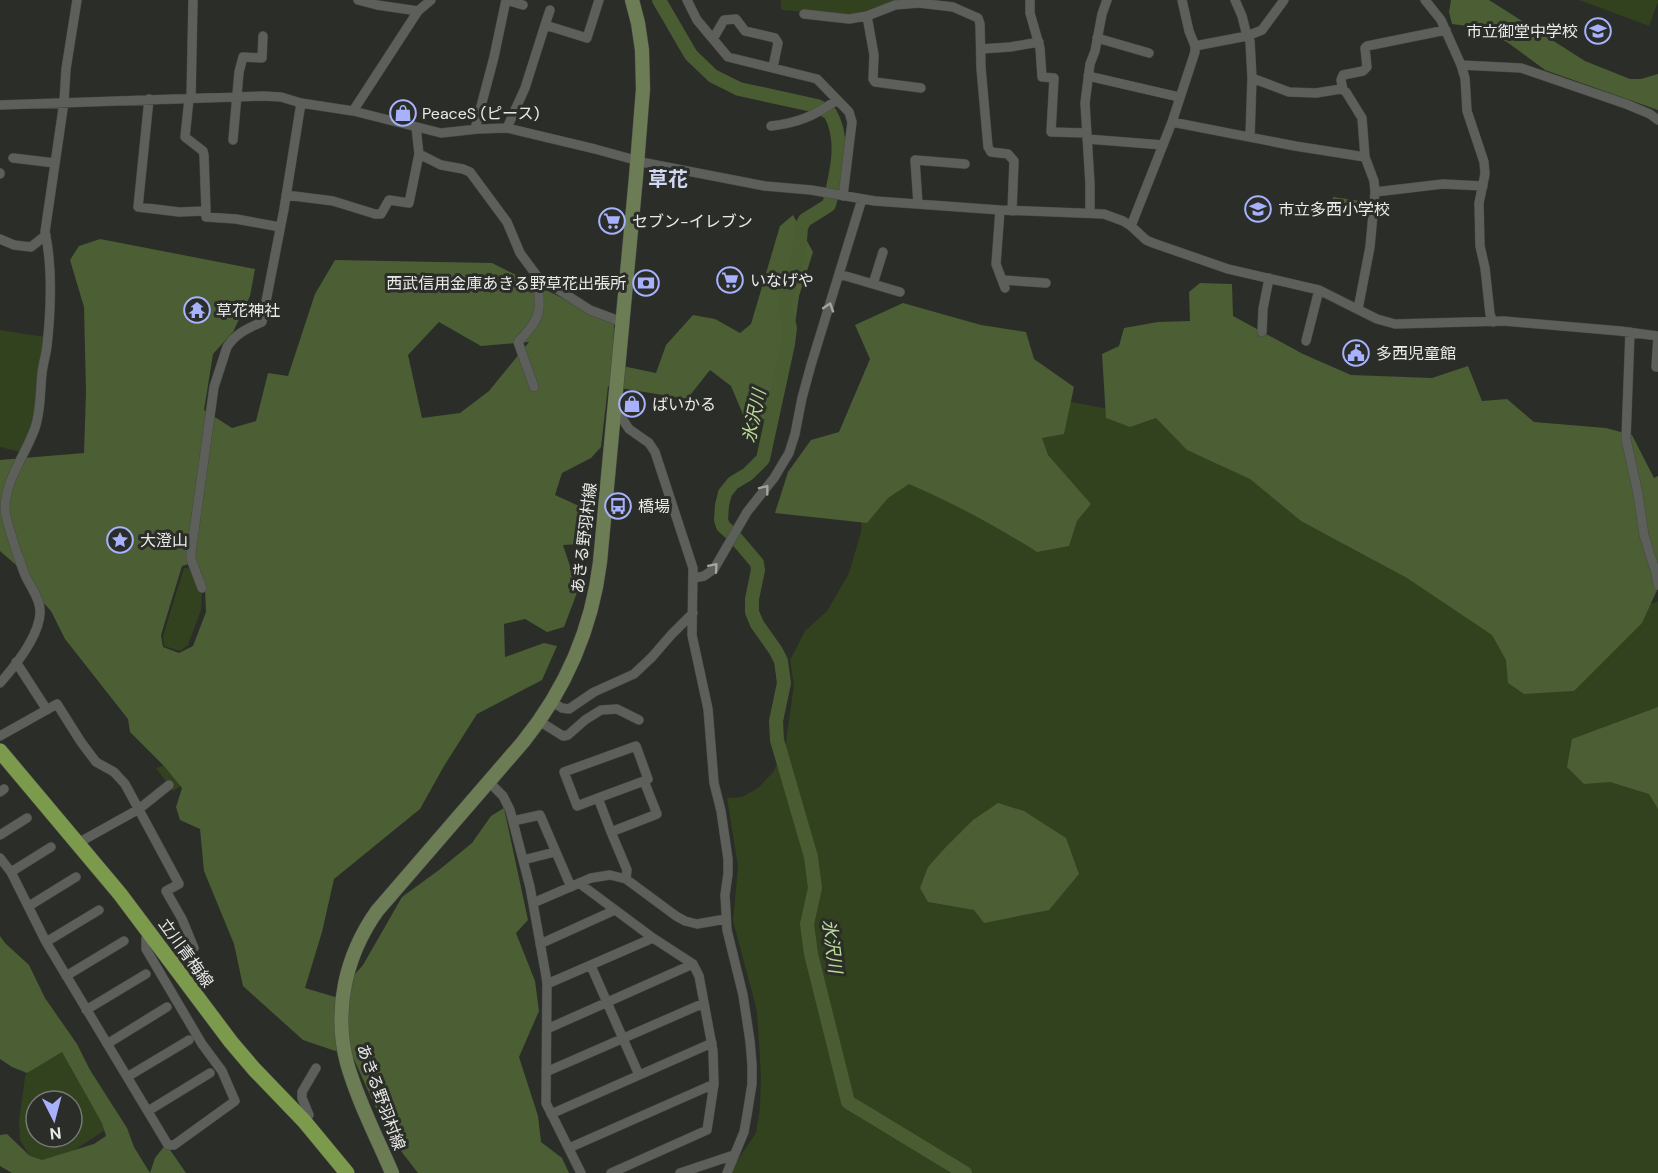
<svg xmlns="http://www.w3.org/2000/svg" width="1658" height="1173" viewBox="0 0 1658 1173" font-family="'DM Sans','Noto Sans JP',sans-serif">
  <style>
    .green { fill: #32411e; fill-rule: evenodd }
    .forest { fill: #4c5e34; fill-rule: evenodd }
    .water { fill: #4a5c32 }
    .lines { fill: none; stroke-linecap: round; stroke-linejoin: round }
    .river { stroke: #4a5c32; stroke-width: 14 }
    .street-casing { stroke: #474846; stroke-width: 10 }
    .secondary-casing { stroke: #474846; stroke-width: 15 }
    .primary-casing { stroke: #474846; stroke-width: 16 }
    .street { stroke: #5d5f5b; stroke-width: 9 }
    .secondary { stroke: #6c7c54; stroke-width: 14 }
    .primary { stroke: #7c9a4c; stroke-width: 15 }
    .oneway { stroke: #a4a5a2 }
    .labels { text-anchor: middle; dominant-baseline: central; stroke-width: 6; stroke-linejoin: round; paint-order: stroke }
    .poi-label { font-size: 16px; fill: #eaebe9; stroke: #2b2d29; text-anchor: start }
    .street-label { font-size: 16px; fill: #eaebe9; stroke: #2b2d29 }
    .water-label { font-size: 18px; font-style: italic; fill: #bcdb96; stroke: #2b2d29 }
    .quarter-label { font-size: 20px; font-weight: bold; fill: #d2d7f4; stroke: #2b2d29 }
  </style>
  <rect width="100%" height="100%" fill="#2b2d29"/>
  <path class="green" d="M781 0H910L868 11 848 15 781 10Z
    M1579 0H1658V2L1649 26Z
    M0 330 45 337 35 415 21 452 0 447Z
    M1050 398 1114 410 1132 400 1608 621 1658 601V1173H731L732 1168 756 1133 760 1108 761 1076 757 1011 733 921 738 866 727 798 742 797 758 788 774 771 785 748 794 685 790 660 805 631 827 611 849 573 861 532 863 491 873 473 1030 479Z
    M184 568 192 569 202 595 201 610 188 645 180 651 164 646 163 636Z
    M171 763 184 784 173 791 156 768Z
    M64 1047 114 1124 64 1157 33 1161 20 1140 19 1121 25 1077 29 1068ZM36 1101H72V1137H36Z"/>
  <path class="forest" d="M1451 0H1489L1585 61 1630 79H1641L1658 74V110L1545 70 1507 42 1475 27 1452 24 1449 12Z
    M793 215 813 252 799 296 793 338 769 414 747 437 744 417 731 386 710 370 687 399 608 386 601 447 591 458 562 473 555 495 592 512V535L580 544 563 545 578 590 564 627 547 632 525 619 504 624 505 657 544 643 557 646 542 680 477 714 444 766 420 809 334 879 322 932 305 988 335 997 363 965 402 897 439 870 472 843 491 816 504 808 528 920 516 933 535 981 539 1011 519 1057 538 1116 541 1142 562 1158 569 1173H418L387 1133 353 1057 303 1040 243 986 234 944 204 871 200 829 180 820 176 807 182 788 165 767 130 732 128 719 65 639 51 611 25 583 16 565 0 551V460L84 453 86 392 84 307 70 260 79 246 100 239 255 269 250 296 233 332 213 354 204 410 232 428 256 421 268 373 288 376 315 294 335 260 492 263 614 324 613 364 656 373 666 345 693 315 715 319 740 333 751 324 780 226ZM439 322 481 346 529 342 489 391 460 413 422 418 408 355ZM196 562 205 589 206 612 193 646 179 653 163 647 161 635 182 566Z
    M1200 283 1232 284 1233 316 1303 354 1351 375 1432 378 1468 366 1482 401 1507 399 1534 422 1606 428 1632 435 1654 478 1658 476V588L1642 623 1574 691 1524 694 1508 683 1506 660 1492 635 1407 578 1301 521 1250 479 1187 450 1156 418 1130 427 1106 418 1102 354 1119 346 1124 328 1158 322 1190 321 1189 292Z
    M903 303 981 325 1026 332 1034 359 1074 387 1064 434 1042 438 1048 455 1091 504 1077 521 1069 546 1037 552C994 525 955 504 909 484L888 498 867 523 775 513 788 472 811 440 839 432 870 359 855 325Z
    M1658 707V809L1649 794 1610 782 1584 784 1567 767 1572 739Z
    M998 803 1024 811 1066 838 1079 874 1049 910 984 923 974 910 928 902 920 888 928 867 943 850 973 820Z
    M0 936 5 943 29 965 45 998 77 1044 90 1070 127 1128 134 1147 150 1173 155 1158 166 1144 186 1173H12L0 1166V1135L7 1134 30 1156 42 1160 94 1144 106 1136 102 1123 62 1052 27 1073 12 1067 0 1059Z"/>
  <path class="water" d="M1333 197 1361 201 1359 212 1331 208Z"/>
  <g class="lines">
    <path class="river" d="M659 0 691 55 713 76 739 89 817 106 830 113C846 141 836 175 829 205L805 220 801 227 799 254 784 304 790 328 788 344 763 459 748 474 733 483 725 493 722 505 721 520 723 526 734 536 757 563 758 570 752 599V612L757 624 776 651 781 661 784 683 776 721 777 740 811 857 815 888 807 924 811 954 848 1102 965 1173"/>
    <g class="street-casing">
      <path id="street" d="M358 0 377 5 418 11
        M687 0 697 20 728 57 817 79 849 112 852 122 843 196
        M919 0V3L953 7 978 18 980 24 981 68 988 147 991 152 1008 154 1014 161 1012 211
        M1030 0V13L1040 48 1042 77 1054 78 1051 132 1087 133
        M1235 0 1242 16 1247 36 1262 30 1284 0
        M1425 0 1441 20 1461 65 1465 78 1467 111 1484 162 1485 174 1479 203 1480 246 1485 268 1490 314 1493 322
        M919 3 895 5 867 16 874 55 873 79 875 82 921 88
        M804 14 849 19 867 16
        M545 25 550 10
        M1097 38 1149 53
        M713 39 724 20 736 19 745 31 775 38 778 43 773 67
        M1195 46 1247 36 1250 41 1252 78 1289 92 1316 93 1341 89 1346 92 1362 118 1365 157
        M981 49 1010 47 1039 42
        M1461 65 1521 68 1626 104 1650 114 1658 120
        M1088 76 1179 97
        M1343 90 1341 80 1343 75 1363 71 1367 67 1365 48 1367 46 1446 30
        M149 99 138 207 179 212 206 211V217L236 219 280 227
        M189 99 185 137 203 151 204 155 206 211
        M191 99 193 0
        M0 105 263 96 281 97 301 103 353 111 441 133 478 129 507 128 595 149 646 163 765 186 811 190 875 201 1000 210 1104 214 1123 221 1131 226 1146 240 1153 243 1228 269 1319 290 1377 319 1395 324 1504 321 1620 331 1658 336
        M353 111 418 11 431 0
        M1172 122 1295 146 1365 157 1374 181 1375 192 1370 247 1358 309
        M771 126C798 123 814 116 837 100
        M416 127 419 154 441 165 463 169 470 172 507 222 520 253 537 276 590 310 622 322
        M507 128 525 88 545 25 587 38 599 0
        M475 129 494 57 506 0 523 5
        M1250 137 1252 78
        M1087 139 1163 145
        M233 140 239 72 243 57 262 58 263 36
        M13 158 55 163
        M0 174V173
        M1375 192 1443 184 1483 186
        M286 195 333 201 375 214H381L389 200 409 203 419 154
        M918 204 915 160 965 164
        M1000 210 996 264 1005 288
        M1090 213V184L1085 103 1090 64 1095 51 1102 14 1107 0
        M1131 226 1172 122 1195 52V46L1189 31 1182 0
        M0 239 14 245 31 247 46 235
        M839 274 900 292
        M1002 280 1046 283
        M873 284 883 252
        M1262 332 1263 309 1269 278
        M1630 332 1626 439 1638 494 1644 535 1656 573 1658 585
        M1658 336 1656 367H1658
        M1306 341 1319 290
        M534 387 518 342C527 332 537 323 539 309 540 299 537 290 541 279
        M614 406 629 429 649 443 655 452 693 568 692 635 708 709 714 783 721 811 728 859V874L725 895 727 930 743 995 750 1041 752 1065V1084L747 1115 744 1132 727 1173
        M694 578 704 576 714 569 747 512 774 478 789 453 795 434 802 398 811 365 862 199
        M202 588 191 559V553L214 387 227 347C235 334 248 328 262 322L284 209 301 103
        M16 662 47 710
        M0 683C16 665 46 628 39 604 36 593 29 584 25 575 21 565 18 555 14 544 11 533 6 521 5 509 5 480 26 454 35 428 41 411 40 391 42 373 43 364 46 355 47 346 51 309 53 268 45 232L64 102 66 69 77 0
        M552 702 562 708 569 709 594 692 634 674 652 657 671 635 693 613
        M539 721 563 736 568 735 585 720 601 710 617 709 639 720
        M0 736 57 704 81 742 96 762 114 772 125 784 179 884 166 891 182 919 194 948 171 963
        M636 746 648 779 644 781 657 814 611 832 598 798 577 806 564 772Z
        M489 782 503 796 510 810 530 887 546 976 547 984 546 1103 581 1173
        M0 792 4 789
        M598 798 644 781
        M513 821 540 815 571 887
        M611 832 627 870 626 879
        M0 835 27 818
        M78 843 139 809 169 785
        M0 858 11 872 46 942 168 1145H174L235 1101 222 1071 202 1044 146 949V939L148 931
        M523 860 555 852
        M11 872 51 847
        M579 883 653 938 693 964 699 976 713 1051 714 1084 707 1130 611 1173
        M533 903 591 878 610 875 626 879 676 916 685 921 697 924 726 919
        M29 906 76 877
        M46 942 99 910
        M540 944 615 910
        M591 966 639 1075
        M66 976 124 941
        M547 984 653 938
        M86 1010 146 974
        M547 1029 693 964
        M107 1044 167 1007
        M546 1072 704 1003
        M127 1077 189 1040
        M148 1111 210 1073
        M551 1114 712 1043
        M304 1121 309 1115 302 1098V1092L316 1068
        M569 1148 714 1084
        M680 1173 734 1155"/>
    </g>
    <g class="secondary-casing">
      <path id="secondary" d="M392 1173C377 1138 357 1099 347 1063 333 1009 346 955 377 911L523 742C565 690 592 628 600 562L636 177 643 89 642 50 638 23 632 0"/>
    </g>
    <g class="primary-casing">
      <path id="primary" d="M0 751 120 894 231 1042 254 1069 304 1121 347 1173"/>
    </g>
    <use href="#street" class="street"/>
    <use href="#secondary" class="secondary"/>
    <use href="#primary" class="primary"/>
  </g>
  <defs><path id="oneway-chevron" d="M-2-3.5L2.5 0L-2 3.5" fill="none" stroke-width="1.6" stroke-linecap="round" stroke-linejoin="round" transform="scale(1.5)"/></defs>
  <g class="oneway">
    <use href="#oneway-chevron" transform="translate(829 307) rotate(-72)"/>
    <use href="#oneway-chevron" transform="translate(765 489) rotate(-52)"/>
    <use href="#oneway-chevron" transform="translate(714 567) rotate(-49)"/>
  </g>
  <defs>
    <g id="school-ring" transform="scale(1.35)"><circle r="9.5" fill="#2b2d29" stroke="#a7b1fc" stroke-width="1.5"/><path d="M0-5L7-2L0 1L-7-2ZM-4 1L0 2.5L4 1V4Q0 6-4 4Z" fill="#a7b1fc"/></g>
    <g id="shop-ring" transform="scale(1.35)"><circle r="9.5" fill="#2b2d29" stroke="#a7b1fc" stroke-width="1.5"/><path d="M-5-2.5h2.3a2.7 3.5 0 0 1 5.4 0H5L5.5 6h-11ZM-1.5-2.5h3a1.5 2.3 0 0 0-3 0Z" fill="#a7b1fc"/></g>
    <g id="supermarket-ring" transform="scale(1.35)"><circle r="9.5" fill="#2b2d29" stroke="#a7b1fc" stroke-width="1.5"/><path d="M-6-5.5h2.5l.6 2H6L4.5 2H-2.5L-4.4-4H-6ZM-1.5 3.2a1.3 1.3 0 1 0 .1 0ZM3 3.2a1.3 1.3 0 1 0 .1 0Z" fill="#a7b1fc"/></g>
    <g id="bank-ring" transform="scale(1.35)"><circle r="9.5" fill="#2b2d29" stroke="#a7b1fc" stroke-width="1.5"/><path d="M-6-4H6V4H-6ZM0-2.3a2.3 2.3 0 1 0 0 4.6a2.3 2.3 0 1 0 0-4.6Z" fill="#a7b1fc"/></g>
    <g id="temple-ring" transform="scale(1.35)"><circle r="9.5" fill="#2b2d29" stroke="#a7b1fc" stroke-width="1.5"/><path d="M0-6L5-2H3V0L6.5 2.5H4V6H1.5V3h-3V6H-4V2.5H-6.5L-3 0V-2H-5Z" fill="#a7b1fc"/></g>
    <g id="civic-ring" transform="scale(1.35)"><circle r="9.5" fill="#2b2d29" stroke="#a7b1fc" stroke-width="1.5"/><path d="M-.6-6.5H3V-4.5H.6V-3L4-1V1h2V6H-6V1h2V-1L-.6-3ZM-1.2 2.5V6h2.4V2.5Z" fill="#a7b1fc"/></g>
    <g id="bus-ring" transform="scale(1.35)"><circle r="9.5" fill="#2b2d29" stroke="#a7b1fc" stroke-width="1.5"/><path d="M-5-6H5V4H4V6H2V4H-2V6H-4V4H-5ZM-3.5-4V0h7V-4ZM-3.5 1.2v1.5H-2V1.2ZM2 1.2v1.5H3.5V1.2Z" fill="#a7b1fc"/></g>
    <g id="sight-ring" transform="scale(1.35)"><circle r="9.5" fill="#2b2d29" stroke="#a7b1fc" stroke-width="1.5"/><path d="M0-6L1.8-2.2L6-1.7L2.9 1.2L3.7 5.4L0 3.3L-3.7 5.4L-2.9 1.2L-6-1.7L-1.8-2.2Z" fill="#a7b1fc"/></g>
  </defs>
  <g fill-rule="evenodd">
    <use href="#school-ring" x="1598" y="31"/>
    <use href="#shop-ring" x="403" y="113"/>
    <use href="#school-ring" x="1258" y="209"/>
    <use href="#supermarket-ring" x="612" y="221"/>
    <use href="#supermarket-ring" x="730" y="280"/>
    <use href="#bank-ring" x="646" y="283"/>
    <use href="#temple-ring" x="197" y="310"/>
    <use href="#civic-ring" x="1356" y="353"/>
    <use href="#shop-ring" x="632" y="404"/>
    <use href="#bus-ring" x="618" y="506"/>
    <use href="#sight-ring" x="120" y="540"/>
  </g>
  <g class="labels">
    <g class="poi-label">
      <text x="1578" y="31" text-anchor="end">市立御堂中学校</text>
      <text x="422" y="113">PeaceS (ピース)</text>
      <text x="1278" y="209">市立多西小学校</text>
      <text x="632" y="221">セブン-イレブン</text>
      <text x="750" y="280">いなげや</text>
      <text x="626" y="283" text-anchor="end">西武信用金庫あきる野草花出張所</text>
      <text x="216" y="310">草花神社</text>
      <text x="1376" y="353">多西児童館</text>
      <text x="652" y="404">ばいかる</text>
      <text x="638" y="506">橋場</text>
      <text x="140" y="540">大澄山</text>
    </g>
    <g class="street-label">
      <text transform="translate(584 538) rotate(-83)">あきる野羽村線</text>
      <text transform="translate(186 953) rotate(54)">立川青梅線</text>
      <text transform="translate(381 1097) rotate(70)">あきる野羽村線</text>
    </g>
    <g class="water-label">
      <text transform="translate(754 416) rotate(-78)">氷沢川</text>
      <text transform="translate(832 946) rotate(83)">氷沢川</text>
    </g>
    <g class="quarter-label">
      <text x="668" y="179">草花</text>
    </g>
  </g>
  <g transform="translate(54 1119) rotate(174)"><circle r="28" fill="#2b2d29" stroke="#777976" stroke-width="1.5"/>
  <path d="M0-4.5L10 22L0 15L-10 22Z" fill="#a7b1fc"/>
  <text y="-9" font-size="16" font-weight="bold" text-anchor="middle" fill="#eaebe9">N</text>
  </g>
</svg>
